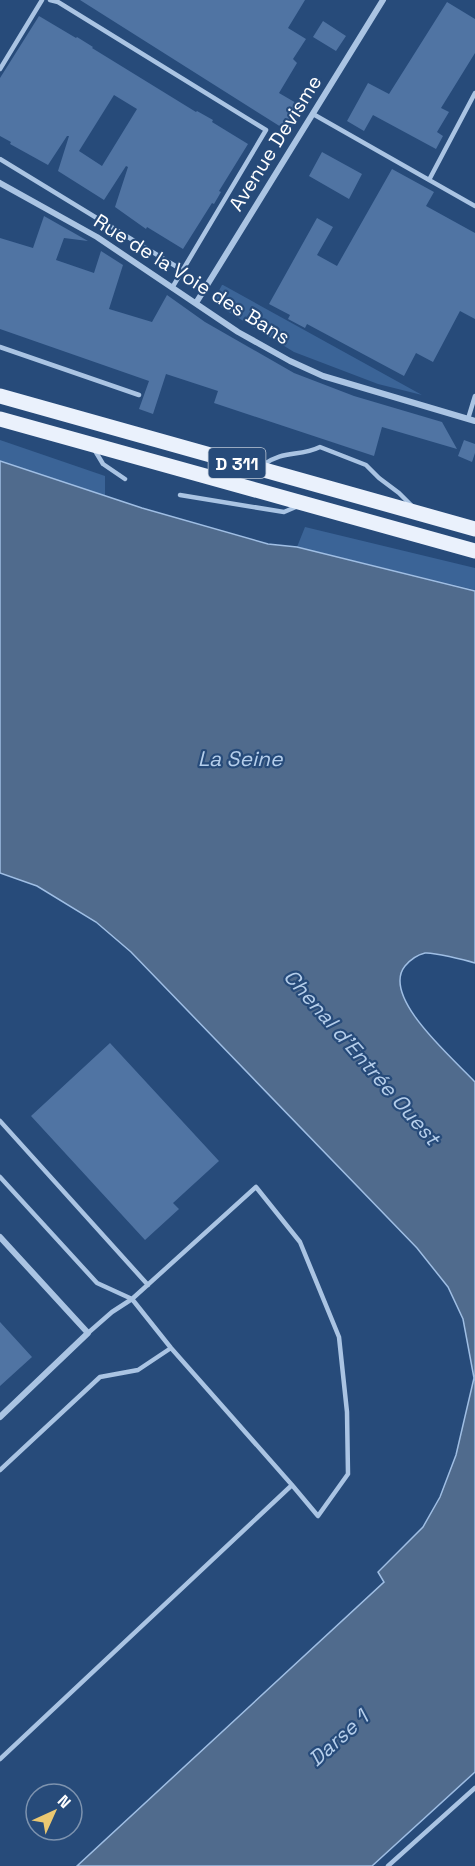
<svg xmlns="http://www.w3.org/2000/svg" width="475" height="1866" viewBox="0 0 475 1866" font-family="'Space Grotesk',sans-serif">
  <style>
    .green { fill: #3b6497 }
    .water { fill: #506b8d; stroke: #9fbee4; stroke-width: 1.5 }
    .building { fill: #5074a3; fill-rule: evenodd }
    .lines { fill: none; stroke-linecap: round; stroke-linejoin: round }
    .lane { stroke: #aac4e3; stroke-width: 4.5 }
    .street { stroke: #aac4e3; stroke-width: 6 }
    .primary { stroke: #eaf1fc; stroke-width: 15 }
    .labels { text-anchor: middle; dominant-baseline: central; stroke-width: 4.5; stroke-linejoin: round; paint-order: stroke }
    .shield { fill: #274b7a; stroke: #bec9d7; stroke-width: 1.5 }
    .shield-label { font-size: 18px; font-weight: bold; fill: #fff }
    .street-label { font-size: 20px; fill: #fff; stroke: #274b7a }
    .water-label { font-size: 21px; font-style: italic; fill: #b5ceeb; stroke: #274b7a }
  </style>
  <rect width="100%" height="100%" fill="#274b7a"/>
  <path class="green" d="M222 285H223L422 395 378 384 294 352 219 306 216 296Z
    M0 440 105 476V496L0 461Z
    M305 527 475 568V590L297 547Z"/>
  <path class="water" d="M0 461 142 508 268 544 297 547 475 591V963C465 960 433 952 425 953 417 955 410 960 405 966 380 997 455 1060 475 1082V1772L372 1866H77L384 1582 378 1572 423 1527 440 1497 456 1455 474 1378 463 1319 448 1287 417 1248 131 952 96 922 37 886 0 873Z"/>
  <path class="building" d="M80 0H305L288 28 306 39 293 59 297 63 279 93 303 107 289 132Z
    M447 2 475 19V53L441 108 449 112 437 132 443 136 436 149 373 115 364 131 347 121 368 83 389 94Z
    M39 16 76 38 77 37 93 47 92 48 196 112 197 111 213 120 212 122 248 144 219 191 221 192 214 204 212 203 183 249 147 227 146 229 115 207 128 167 126 166 104 200 58 171 69 136H67L48 165 10 144 11 142 0 136V78ZM114 95 137 109 102 166 79 151Z
    M323 21 346 36 336 51 313 37Z
    M322 152 362 174 349 199 309 176Z
    M392 169 434 192 426 206 475 233V319L460 311 433 362 416 353 404 376 307 324 305 328 288 319 290 315 269 304 317 218 333 227 317 255 337 266Z
    M44 216 88 241 64 238 56 260 94 273 101 251 123 265 109 309 152 322 167 295 205 322 294 373 354 396 442 422 457 449 382 427 374 456 214 403 218 391 166 374 153 414 139 409 149 381 0 329V238L33 248Z
    M464 440 475 444V453L472 462 458 456Z
    M110 1043 219 1161 173 1203 179 1209 145 1240 31 1116Z
    M0 1322 32 1357 0 1386Z"/>
  <g class="lines">
    <path class="lane" d="M50 0 58 2 266 130 172 288
      M0 69 42 0
      M313 114 475 206
      M0 159 182 270
      M429 180 475 93
      M0 347 139 395
      M468 419 475 396
      M94 449 103 464 125 479
      M263 465C283 450 299 457 320 447L366 465 379 478 399 493 413 507
      M180 495 284 512 298 506
      M0 1121 148 1285
      M0 1177 97 1283 132 1299 256 1187 300 1242 339 1337 347 1412 348 1474 318 1516 292 1485
      M0 1470 100 1377 138 1370 171 1348
      M0 1759 292 1485 171 1348 132 1299 112 1312 88 1333
      M388 1866 475 1788"/>
    <path class="street" d="M0 183 97 237 238 332 290 361 323 376 475 421
      M196 303 383 0
      M0 1237 88 1333 0 1417"/>
    <path class="primary" d="M0 396 475 529
      M0 419 475 551"/>
  </g>
  <g class="labels">
    <rect class="shield" x="208.5" y="448" width="57" height="30" rx="4.5"/>
    <g class="shield-label">
      <text x="237" y="463">D 311</text>
    </g>
    <g class="street-label">
      <text transform="translate(275 143) rotate(-58)">Avenue Devisme</text>
      <text transform="translate(192 279) rotate(32)">Rue de la Voie des Bans</text>
    </g>
    <g class="water-label">
      <text x="240" y="758">La Seine</text>
      <text transform="translate(362 1057) rotate(49)">Chenal d'Entrée Ouest</text>
      <text transform="translate(338 1738) rotate(-42)">Darse 1</text>
    </g>
  </g>
  <g transform="translate(54 1812) rotate(45)"><circle r="28" fill="#274b7a" stroke="#7d93af" stroke-width="1.5"/>
  <path d="M0-4.5L10 22L0 15L-10 22Z" fill="#ebc871"/>
  <text y="-9" font-size="16" font-weight="bold" text-anchor="middle" fill="#ffffff">N</text>
  </g>
</svg>
